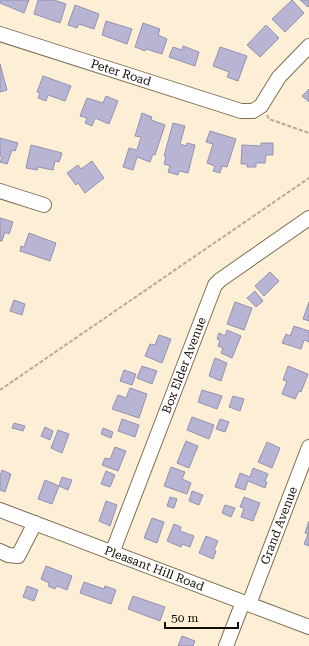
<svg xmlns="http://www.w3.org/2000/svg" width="309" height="646" viewBox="0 0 309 646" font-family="'Roboto Serif',serif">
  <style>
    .building { fill: #b7b4d4; stroke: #9492b0 }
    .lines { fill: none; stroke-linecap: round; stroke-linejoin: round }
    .minor-casing { stroke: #7f6e53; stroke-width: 16 }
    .path { stroke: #b6aa96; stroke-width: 2; stroke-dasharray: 4 2; stroke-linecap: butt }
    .minor { stroke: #fff; stroke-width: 14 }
    .labels { text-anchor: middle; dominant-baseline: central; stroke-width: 3; stroke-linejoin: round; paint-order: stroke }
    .street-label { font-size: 12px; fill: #130d04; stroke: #fdefd6 }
  </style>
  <rect width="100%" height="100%" fill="#fdefd6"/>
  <path class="building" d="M1 0H29L24 13 0 3Z
    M38 0H54L66 4 60 23 34 14Z
    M292 0 304 13 285 32 272 19Z
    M300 0H309V6L308 7Z
    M75 5 99 14 94 29 79 24 77 28 68 25Z
    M106 21 132 29 127 44 102 35Z
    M143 23 160 29 158 35 167 39 162 54 146 49 145 51 135 47Z
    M266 25 279 38 260 57 247 45Z
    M183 46 199 52 195 66 169 57 173 47 182 50Z
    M220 47 247 56 238 81 227 77 229 72 213 66Z
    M0 64 7 90 0 92Z
    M43 76 71 86 65 101 48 95 46 101 38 98 40 93 37 92Z
    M309 89V102L302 96Z
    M106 96 118 101 109 124 95 118 92 126 85 123 87 118 80 116 87 98 103 103Z
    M142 113 152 117 151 120 165 125 155 155 153 154 150 162 137 157 133 170 123 167 129 148 137 150 141 137 135 136Z
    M173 123 185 126 180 144 186 146 187 143 195 145 188 173 179 171 178 175 168 172 170 166 164 164 166 156H164Z
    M210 131 236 139 227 167 222 166 220 173 213 171 215 166 207 163 213 144 206 142Z
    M0 138 18 143 15 151 12 150 7 164 0 162 2 157 0 156Z
    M261 143H273V155H266L265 163H256V167H247V164H241L242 145 261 146Z
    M31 145 62 153 59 162 55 161 53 170 38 167 37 170 26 168Z
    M92 161 104 178 85 193 78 183 76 185 67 173 78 165 81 169Z
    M0 218 13 222 9 234 5 232 2 241H0Z
    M29 233 56 243 50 261 20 251 21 246 24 247Z
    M270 272 279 281 264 296 255 286Z
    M255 291 263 301 256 307 247 298Z
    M14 300 25 304 22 315 10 311Z
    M235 302 252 308 244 330 227 324Z
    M309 302V321L303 319Z
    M294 326 309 331V342L304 340 301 349 282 343 286 334 290 336Z
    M227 330 241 336 232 358 221 353 223 348 218 346 220 340 217 339 219 333 225 336Z
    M159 335 171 339 162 363 145 356 150 344 155 345Z
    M215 358 227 363 221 381 209 376Z
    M142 366 157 371 152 384 137 378Z
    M288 366 308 374 301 392 299 391 295 399 282 394 287 381 283 380Z
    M124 370 136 374 132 385 120 381Z
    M130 388 147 394 139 418 112 409 118 395 126 398Z
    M202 390 222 396 217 409 198 402Z
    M233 396 244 399 240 411 229 407Z
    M192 417 214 425 209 439 187 430Z
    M122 419 139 425 135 437 118 431Z
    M220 419 229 422 225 432 216 429Z
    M14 423 25 426 23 431 12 428Z
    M45 427 53 431 50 440 41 436Z
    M103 428 113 432 111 438 101 434Z
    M58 430 69 434 62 453 51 448Z
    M186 441 198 446 189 468 177 463Z
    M267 442 280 448 272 468 258 462Z
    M115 447 126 451 118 471 102 465 105 458 110 459Z
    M171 467 185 472 182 479 191 483 187 494 164 486Z
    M253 468 268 474 265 481 267 482 265 488 248 481 245 490 235 487 240 473 250 477Z
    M2 470 11 474 5 492 0 490V476Z
    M106 471 115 475 110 487 101 484Z
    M62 477 72 480 68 490 59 486Z
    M45 480 59 486 52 504 38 499Z
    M192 491 203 495 199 505 189 501Z
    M170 497 177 499 174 508 167 506Z
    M244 497 260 503 253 521 241 517 244 508 240 507Z
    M106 501 117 505 110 526 99 521Z
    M225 505 235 508 231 517 222 513Z
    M152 518 164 522 157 543 144 538Z
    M309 521V546L304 544 308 534 305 533Z
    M174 524 181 527 180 531 194 536 190 547 182 544 181 547 167 541Z
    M206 536 218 541 214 550 216 551 213 559 199 553Z
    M46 566 72 576 67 590 57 586 55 589 48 586 49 583 41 579Z
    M84 582 104 589 105 586 116 590 111 604 80 593Z
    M27 586 38 590 34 601 23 597Z
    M133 596 165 607 160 621 128 609Z
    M182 636 195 641 193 646H178Z"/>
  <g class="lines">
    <g class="minor-casing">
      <g id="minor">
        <path id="s1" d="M0 34 241 111H253L261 106 279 77 309 46"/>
        <path d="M0 191 44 205"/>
        <path id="s2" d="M0 510 309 627"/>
        <path d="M0 551 8 555 18 556 35 523"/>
        <path id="s3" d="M112 553 215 285 220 280 309 218"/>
        <path id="s4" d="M249 604 309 447"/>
        <path d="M226 646 243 602"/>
      </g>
    </g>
    <path class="path" d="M267 115 269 119 309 133
      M0 390 309 178"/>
    <use href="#minor" class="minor"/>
  </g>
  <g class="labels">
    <g class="street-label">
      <text stroke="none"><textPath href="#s1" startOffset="127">Peter Road</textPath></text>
      <text stroke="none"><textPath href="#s3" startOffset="201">Box Elder Avenue</textPath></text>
      <text stroke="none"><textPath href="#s4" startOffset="84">Grand Avenue</textPath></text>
      <text stroke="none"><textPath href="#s2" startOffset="165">Pleasant Hill Road</textPath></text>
    </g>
  </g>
  <path d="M165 622v6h73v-6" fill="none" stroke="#130d04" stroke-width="2"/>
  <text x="171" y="622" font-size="12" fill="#130d04" stroke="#fdefd6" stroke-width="3" paint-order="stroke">50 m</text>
</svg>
